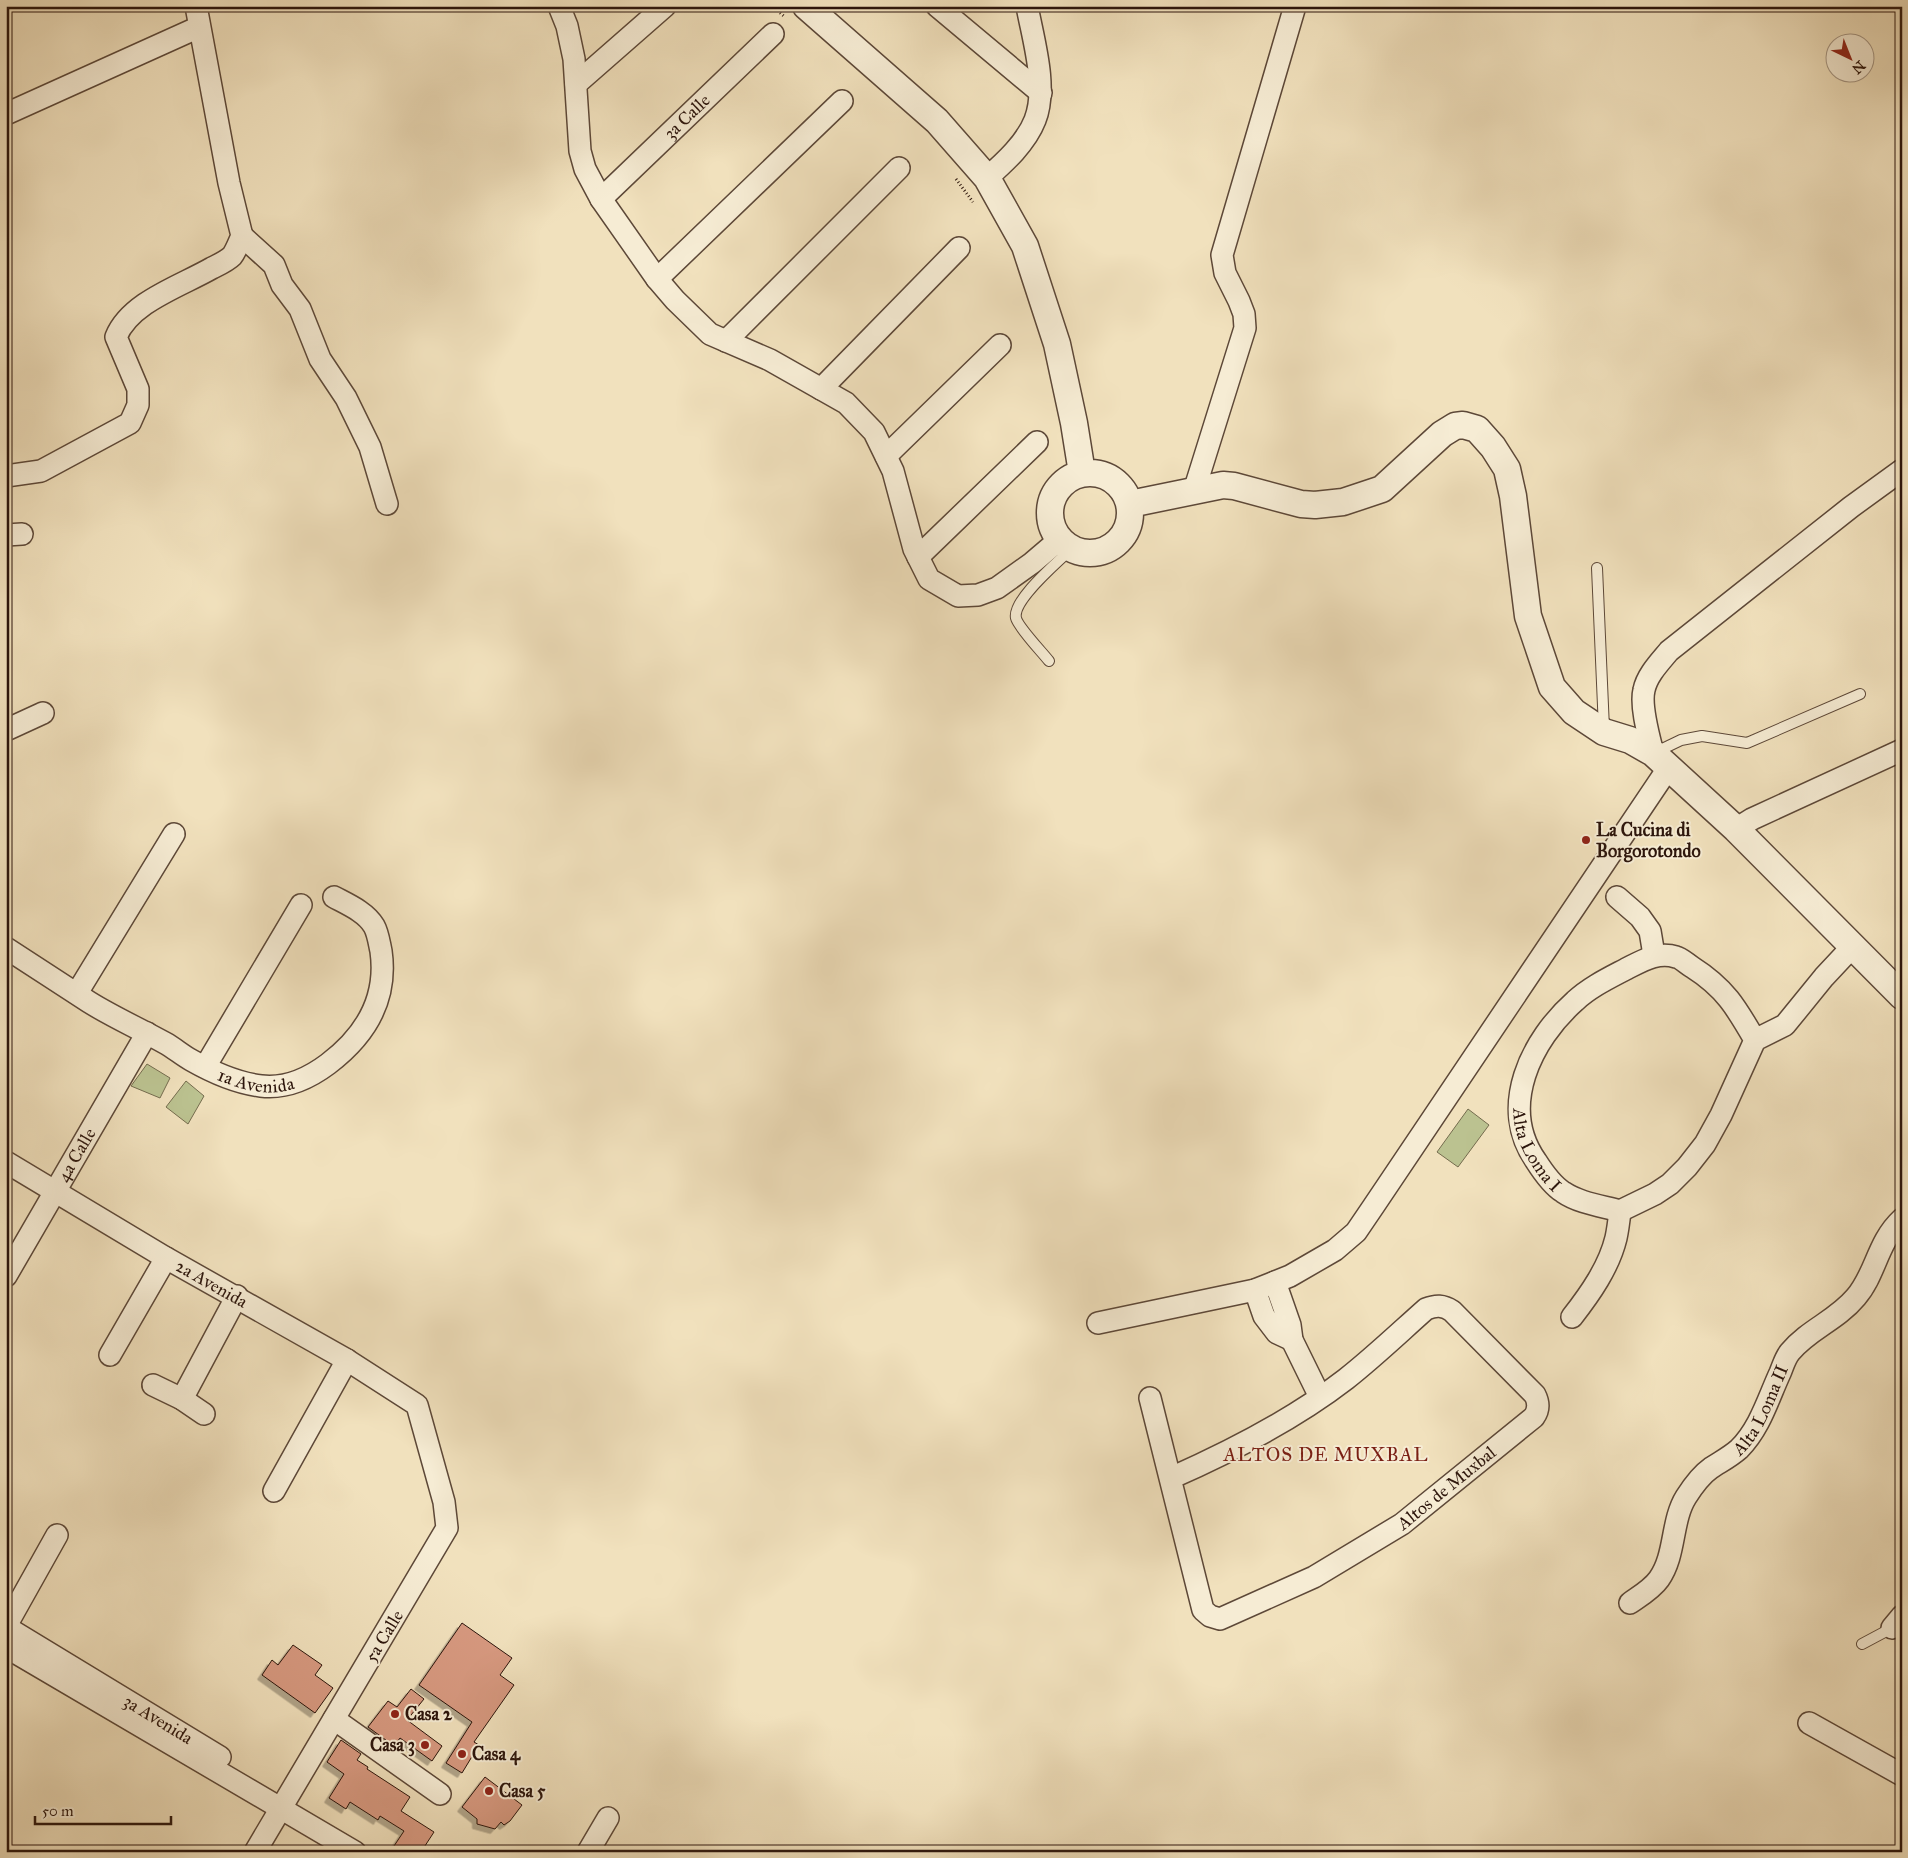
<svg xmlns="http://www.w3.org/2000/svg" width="1908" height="1858" viewBox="0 0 1908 1858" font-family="'IM FELL Great Primer',serif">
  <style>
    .green { fill: #bbc290; stroke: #746c4e }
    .building { fill: #d79980; stroke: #2c150c; filter: url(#shadow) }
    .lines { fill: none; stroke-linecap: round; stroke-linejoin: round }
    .service-casing { stroke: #5d4838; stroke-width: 12 }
    .minor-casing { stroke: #5d4838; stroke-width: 24 }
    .tertiary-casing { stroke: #5d4838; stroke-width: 29 }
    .path { stroke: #2c150c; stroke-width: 3; stroke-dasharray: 1 2.5; stroke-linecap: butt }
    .service { stroke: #f6ecd4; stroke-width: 10 }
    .minor { stroke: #f6ecd4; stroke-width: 21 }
    .tertiary { stroke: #f6ecd4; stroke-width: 26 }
    .poi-dot { fill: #8f2418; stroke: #f6ecd4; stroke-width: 2 }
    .labels { text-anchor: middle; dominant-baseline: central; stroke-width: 4; stroke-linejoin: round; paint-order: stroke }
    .street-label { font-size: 18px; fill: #2c150c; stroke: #f6ecd4 }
    .poi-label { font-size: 18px; font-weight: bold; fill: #2c150c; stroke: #f6ecd4; text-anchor: start }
    .neighbourhood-label { font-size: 19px; letter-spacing: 1px; fill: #7a1f14; stroke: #f6ecd4 }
  </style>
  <defs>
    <filter id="shadow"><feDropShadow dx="-4.5" dy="4.5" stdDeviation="0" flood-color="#0004"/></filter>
  </defs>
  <rect width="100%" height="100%" fill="#f1e1bd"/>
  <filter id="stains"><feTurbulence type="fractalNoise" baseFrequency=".004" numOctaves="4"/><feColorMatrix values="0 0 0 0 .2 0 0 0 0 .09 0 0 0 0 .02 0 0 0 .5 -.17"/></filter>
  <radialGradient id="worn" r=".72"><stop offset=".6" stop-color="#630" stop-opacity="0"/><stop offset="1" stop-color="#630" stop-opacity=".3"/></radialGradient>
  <path class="green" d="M147 1064 170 1078 160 1098 131 1086Z
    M186 1081 204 1096 188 1124 166 1107Z
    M1468 1109 1489 1125 1458 1167 1437 1152Z"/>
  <path class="building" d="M462 1623 512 1658 500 1675 514 1685 474 1742 479 1745 462 1773 446 1763 472 1722 419 1685Z
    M293 1645 322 1665 315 1675 333 1688 315 1713 262 1675 272 1660 278 1665Z
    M411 1689 424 1699 407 1720 442 1746 432 1761 400 1738 394 1746 368 1727 388 1701 397 1707Z
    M341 1740 361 1754 357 1760 368 1767 367 1769 410 1797 401 1811 434 1832 421 1852H390L404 1831 380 1816 378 1820 350 1802 346 1809 329 1798 344 1774 327 1762Z
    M485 1777 522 1805 510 1821 504 1825 501 1822 495 1829 477 1824V1819L462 1807Z"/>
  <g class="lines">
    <g class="service-casing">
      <path id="service" d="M1597 568 1604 729
        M1049 661C1042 652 1018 627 1016 618 1012 600 1058 562 1071 549
        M1654 753 1681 740 1702 736 1747 743 1860 694
        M1862 1644 1892 1628 1902 1635"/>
    </g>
    <g class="minor-casing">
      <g id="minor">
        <path d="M559 6 567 26 574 59 580 151 585 169 601 199 657 279 675 300 710 334 770 360 846 403 874 432 893 471 914 549 929 579 958 596 978 595 997 588 1032 563 1059 540"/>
        <path d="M937 6 1041 93"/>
        <path d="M576 84 665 6"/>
        <path d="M6 114 199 27"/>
        <path d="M987 178C1005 162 1026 143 1035 120 1048 87 1033 39 1027 6"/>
        <path id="s1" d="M601 199 773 34"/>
        <path d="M242 236 274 265 282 285 300 309 320 359 346 398 370 447 387 504"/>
        <path d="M657 279 842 101"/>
        <path d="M726 341 899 168"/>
        <path d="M821 389 959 248"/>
        <path d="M886 456 1000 345"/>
        <path d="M6 476 41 471 130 423 138 405V389L116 337C130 302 181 286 212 268 218 265 227 261 232 256 236 251 239 242 242 236L229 183 196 6"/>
        <path d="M1194 491 1245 328 1244 314 1239 301 1225 273 1222 255 1295 6"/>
        <path d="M6 535 22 534"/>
        <path d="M918 557 1037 442"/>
        <path d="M6 730 43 713"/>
        <path d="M1653 753C1649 737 1640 706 1644 690 1647 675 1660 662 1669 651L1851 507 1902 470"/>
        <path d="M1736 829 1752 819 1902 750"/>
        <path d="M1617 897 1640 917 1650 931 1654 955"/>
        <path id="s2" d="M6 948C34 966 61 984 89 1002 113 1017 140 1029 165 1043 174 1048 182 1055 191 1060 212 1072 237 1083 261 1086 286 1089 308 1079 328 1064 365 1036 388 1000 381 951 379 942 378 933 374 926 366 912 347 904 334 897"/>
        <path d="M77 993 174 834"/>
        <path id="s3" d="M1755 1040C1736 1007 1725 988 1692 967 1687 964 1681 958 1676 957 1658 951 1642 961 1626 969 1609 978 1590 987 1575 1001 1531 1040 1498 1107 1536 1161 1543 1172 1552 1185 1563 1192 1579 1203 1602 1206 1620 1211L1655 1194 1670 1184 1687 1167 1705 1144 1721 1115 1755 1040 1785 1025 1824 977 1853 946"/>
        <path d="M205 1067 301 905"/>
        <path id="s4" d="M6 1162 166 1258 347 1360 417 1405 444 1502 447 1528 255 1852"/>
        <path id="s5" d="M6 1276 147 1033"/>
        <path d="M1275 1282 1290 1325 1292 1340 1320 1397"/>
        <path d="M1255 1290 1264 1316 1277 1333 1292 1340"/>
        <path d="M1572 1317C1590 1294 1609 1267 1616 1238 1618 1229 1619 1220 1620 1211"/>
        <path d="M1098 1323 1255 1290 1290 1276 1335 1250 1356 1232 1373 1207 1669 767"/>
        <path d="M110 1355 166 1258"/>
        <path d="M153 1385 182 1399 204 1414"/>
        <path id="s6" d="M1150 1398 1203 1610 1210 1616 1220 1619 1314 1577 1402 1524 1534 1417C1539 1410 1539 1403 1535 1395L1452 1311C1443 1305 1436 1305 1426 1309 1400 1332 1374 1357 1346 1379 1293 1420 1232 1451 1171 1478"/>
        <path d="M182 1399 237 1296"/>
        <path d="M274 1491 347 1360"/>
        <path id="s7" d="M1630 1603C1640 1596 1652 1589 1659 1579 1676 1555 1671 1521 1686 1497 1693 1486 1701 1475 1711 1468 1720 1462 1730 1457 1739 1449 1760 1428 1768 1399 1780 1373 1783 1366 1785 1358 1790 1352 1809 1329 1836 1321 1856 1297 1876 1274 1877 1242 1902 1219"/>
        <path d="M6 1626 57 1535"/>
        <path id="s8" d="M6 1627 220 1757"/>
        <path d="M1892 1628 1902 1616"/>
        <path d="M6 1647 355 1852"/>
        <path d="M334 1719 440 1794"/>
        <path d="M1809 1723 1902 1775"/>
        <path d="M588 1852 608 1818"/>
      </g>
    </g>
    <g class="tertiary-casing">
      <path id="tertiary" d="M806 6 937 121 987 178 1025 246 1057 344 1074 423 1082 473
        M1050 513a40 40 0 1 1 80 0a40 40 0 1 1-80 0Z
        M1130 504 1223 485 1234 486 1301 504 1315 505 1343 502 1382 489 1442 434 1455 426 1463 425 1477 429 1493 447 1507 469 1513 496 1528 616 1552 687 1574 712 1604 732 1630 740 1653 753 1736 829 1902 996"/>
    </g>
    <path class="path" d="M772 6 785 17
      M956 179 973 202"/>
    <use href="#service" class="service"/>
    <use href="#minor" class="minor"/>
    <use href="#tertiary" class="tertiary"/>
  </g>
  <g class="poi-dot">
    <circle cx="1586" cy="840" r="5"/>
    <circle cx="395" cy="1714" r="5"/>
    <circle cx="425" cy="1745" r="5"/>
    <circle cx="462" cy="1754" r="5"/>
    <circle cx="489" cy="1791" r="5"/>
  </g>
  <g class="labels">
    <g class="street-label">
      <text stroke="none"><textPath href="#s1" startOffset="119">3a Calle</textPath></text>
      <text stroke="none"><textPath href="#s2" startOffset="286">1a Avenida</textPath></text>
      <text stroke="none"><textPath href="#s3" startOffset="400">Alta Loma I</textPath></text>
      <text stroke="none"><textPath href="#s5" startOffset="140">4a Calle</textPath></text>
      <text stroke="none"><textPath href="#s4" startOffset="239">2a Avenida</textPath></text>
      <text stroke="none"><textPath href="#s7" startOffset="242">Alta Loma II</textPath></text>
      <text stroke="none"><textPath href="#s6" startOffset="501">Altos de Muxbal</textPath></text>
      <text transform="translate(384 1636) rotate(-59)">5a Calle</text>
      <text stroke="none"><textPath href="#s8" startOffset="178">3a Avenida</textPath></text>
    </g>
    <g class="poi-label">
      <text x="1596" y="830">La Cucina di<tspan x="1596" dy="21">Borgorotondo</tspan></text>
      <text x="405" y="1714">Casa 2</text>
      <text x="415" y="1745" text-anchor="end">Casa 3</text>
      <text x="472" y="1754">Casa 4</text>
      <text x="499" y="1791">Casa 5</text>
    </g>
    <g class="neighbourhood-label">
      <text x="1326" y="1454">ALTOS DE MUXBAL</text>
    </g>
  </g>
  <rect width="1908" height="1858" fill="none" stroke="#f1e1bd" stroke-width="25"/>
  <rect x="8" y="8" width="1893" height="1843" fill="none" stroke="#2c150c" stroke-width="2.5"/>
  <rect x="12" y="12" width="1883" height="1833" fill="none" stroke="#2c150c"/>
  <g transform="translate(1850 58) rotate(137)"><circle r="24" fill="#f6ecd4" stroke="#a59684"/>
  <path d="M0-4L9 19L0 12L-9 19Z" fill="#8f2418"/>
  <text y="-8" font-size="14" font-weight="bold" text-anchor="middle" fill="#2c150c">N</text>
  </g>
  <path d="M35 1816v8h136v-8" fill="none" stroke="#2c150c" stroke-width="2.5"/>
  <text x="42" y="1816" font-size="15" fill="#2c150c" stroke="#f6ecd4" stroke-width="4" paint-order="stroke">50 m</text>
  <rect width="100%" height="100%" filter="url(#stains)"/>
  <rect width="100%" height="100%" fill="url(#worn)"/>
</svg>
